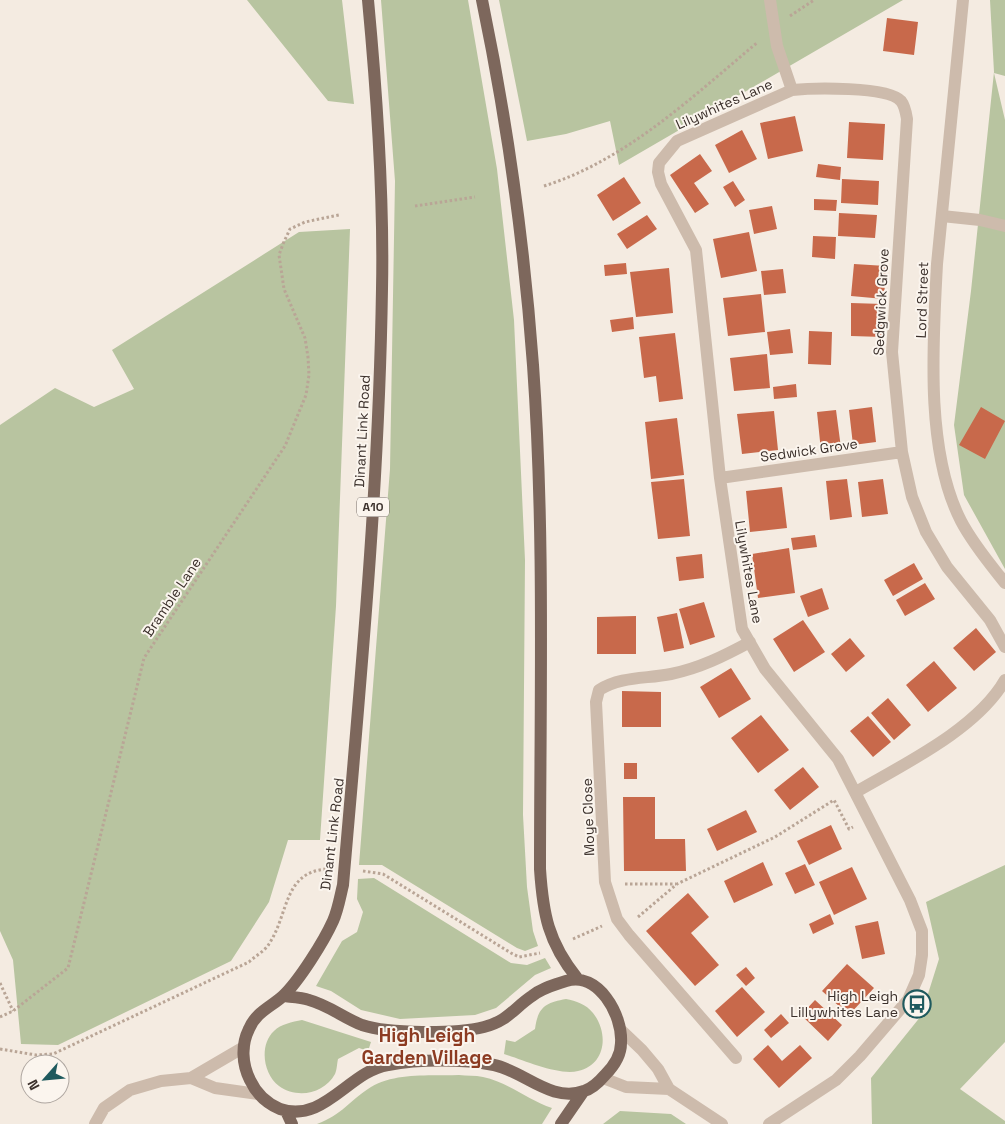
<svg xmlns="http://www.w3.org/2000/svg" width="1005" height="1124" viewBox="0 0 1005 1124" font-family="'Space Grotesk',sans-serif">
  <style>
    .green { fill: #b8c4a0 }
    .building { fill: #c8694b }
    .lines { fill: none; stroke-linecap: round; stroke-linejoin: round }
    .path { stroke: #b9a596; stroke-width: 3; stroke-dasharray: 2.5 2.5; stroke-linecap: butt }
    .service { stroke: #cdbbac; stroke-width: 12 }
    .minor { stroke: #cdbbac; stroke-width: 12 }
    .primary { stroke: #7d675c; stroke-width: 12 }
    .labels { text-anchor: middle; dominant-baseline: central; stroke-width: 4; stroke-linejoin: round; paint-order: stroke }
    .shield { fill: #fbf5ee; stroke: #756b66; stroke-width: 1 }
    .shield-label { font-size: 12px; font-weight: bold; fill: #3b302b }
    .street-label { font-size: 14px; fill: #3b302b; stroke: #fbf5ee }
    .poi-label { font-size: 14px; fill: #3b302b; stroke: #fbf5ee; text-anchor: end }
    .district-label { font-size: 19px; font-weight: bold; fill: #8c3b22; stroke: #fbf5ee }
  </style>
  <rect width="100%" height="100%" fill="#f4ebe1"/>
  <path class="green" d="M247 0H342L354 104 328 101Z
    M381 0H468L497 169 514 320 525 560 523 815 527 887 533 931 538 946 525 951 517 948 382 865H359L390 469 395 181Z
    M499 0H903L619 165 610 121 566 134 527 141Z
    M990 0H1005V76L994 73 1005 120V569L964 495 954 425 971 291 994 72Z
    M350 229 336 606 320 840H288L269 902 231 961 58 1045 21 1044 13 960 0 931V425L55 388 94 407 134 389 112 350 299 232Z
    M1005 865V1042L960 1089 1005 1121V1124H872L871 1078 921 1016 939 959 926 902Z
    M374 878 511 963 527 965 545 958 551 968 535 975 496 1008 475 1015 400 1019 361 1010 331 991 316 986 342 941 357 932 363 912 357 899 358 879Z
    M566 999C576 1001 586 1004 593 1013 609 1033 606 1065 578 1071 559 1076 523 1060 504 1054L506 1040 515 1042 535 1029C538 1007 545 1003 566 999Z
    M302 1020 371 1042 368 1051 359 1048 338 1059C337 1063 337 1070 335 1074 324 1094 297 1099 279 1086 263 1074 259 1045 274 1031 281 1024 292 1022 302 1020Z
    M459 1075C467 1076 475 1075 483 1077 508 1082 528 1100 552 1108L542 1124H317C342 1115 350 1100 371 1087 396 1072 431 1076 459 1075Z
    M620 1111 671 1114 686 1124H603Z"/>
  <path class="building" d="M887 18 918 22 914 55 883 51Z
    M795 116 803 151 768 159 760 123Z
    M849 122 885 124 883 160 847 158Z
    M742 130 757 159 729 173 715 145Z
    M700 154 712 171 694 183 709 204 695 213 670 175Z
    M818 164 841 167 840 180 816 177Z
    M624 177 641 203 613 221 597 195Z
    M842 179 879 181 878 205 841 203Z
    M733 181 745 200 735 207 723 187Z
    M814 199 837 200 836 211 814 210Z
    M772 206 777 229 754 234 749 210Z
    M839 213 877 215 875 238 838 236Z
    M647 215 657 229 627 249 617 234Z
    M749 232 757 271 721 278 713 239Z
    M813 236 836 237 835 259 812 257Z
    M626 263 627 274 605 276 604 265Z
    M854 264 886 266 884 299 851 296Z
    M669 268 673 313 636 317 630 272Z
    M783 269 786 293 764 295 761 271Z
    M761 294 765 332 728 336 723 298Z
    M851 303 883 304V337L851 336Z
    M633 317 634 329 612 332 610 320Z
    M790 329 793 353 770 355 767 332Z
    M809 331 832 332 831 365 808 364Z
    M675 333 683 399 659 402 656 376 644 378 639 337Z
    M767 354 770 388 734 391 730 358Z
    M796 384 797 397 774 399 773 387Z
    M872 407 876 442 853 445 849 410Z
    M981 407 1005 421 985 459 959 445Z
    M836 410 841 448 821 451 817 412Z
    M774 411 778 450 742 454 737 414Z
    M677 418 684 475 651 479 645 422Z
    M684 479 690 536 658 539 651 482Z
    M847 479 852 517 830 520 826 481Z
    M883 479 888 514 862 517 858 482Z
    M782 487 787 528 750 532 746 491Z
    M815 535 817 547 793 550 791 538Z
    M789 548 795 593 758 598 752 554Z
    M702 554 704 578 679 581 676 557Z
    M914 563 923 579 893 596 884 580Z
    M925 583 935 599 905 616 896 600Z
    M822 588 829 609 808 617 800 596Z
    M704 602 715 637 690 645 679 609Z
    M677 613 684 648 664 652 657 617Z
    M636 616V654H597V617Z
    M803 620 825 652 794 672 773 639Z
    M976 628 996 652 974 671 953 648Z
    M850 638 865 656 846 672 831 654Z
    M934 661 957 688 928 712 906 685Z
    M731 668 751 699 719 718 700 687Z
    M622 691 661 692V727H622Z
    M888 698 911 725 894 740 871 713Z
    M761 715 789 750 758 773 731 738Z
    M868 716 891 742 873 757 850 731Z
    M624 763H637V779H624Z
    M803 767 819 787 790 810 774 790Z
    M623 797H655V839H685L686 871H624Z
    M746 810 757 832 717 851 707 829Z
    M831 825 842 849 809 865 797 841Z
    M763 862 773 885 734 903 724 881Z
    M805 864 815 885 795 894 785 873Z
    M852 867 867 899 834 915 819 882Z
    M688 893 709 917 691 933 719 965 695 986 646 931Z
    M830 914 834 924 813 934 809 924Z
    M878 921 885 954 862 959 855 926Z
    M847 964 874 988 849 1015 822 991Z
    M746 967 755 978 746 986 736 975Z
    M742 987 765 1012 737 1037 715 1011Z
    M815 1000 842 1025 828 1041 801 1015Z
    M781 1014 789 1023 771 1038 764 1030Z
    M768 1045 782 1061 800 1045 812 1058 779 1088 753 1059Z"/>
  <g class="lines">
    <path class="path" d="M790 16 814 0
      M544 186C627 160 693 96 758 42
      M415 206 475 197
      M363 871 383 874 511 953 519 957 540 953
      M625 884H676
      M638 917 677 884 775 837 834 800 849 829 853 827
      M573 939 602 926
      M0 983 13 1011
      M0 1017 13 1011 68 968 144 658 285 446 306 395 309 375 308 357 305 338 284 289 279 255 283 244 290 229 305 222 339 215
      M0 1049 36 1055 53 1054 249 962C255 956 265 951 269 944 289 914 283 872 327 869"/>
    <path class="service" d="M942 216 980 220 1005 226"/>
    <path class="minor" d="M770 0 777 46 792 90
      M963 0 937 264C933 342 925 451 961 521 973 544 990 564 1005 583
      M720 478 902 452
      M856 792C904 764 977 729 1005 680
      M621 1030 642 1050 658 1069 669 1089 722 1124
      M736 1058 629 935 617 919 605 882 596 702 599 690C621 676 646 679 671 674 700 668 724 656 750 642
      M191 1078 244 1047
      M603 1078 626 1087 669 1089
      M95 1124 104 1108 130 1090 161 1081 191 1078 215 1088 258 1094
      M769 1124 836 1080 860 1056 908 1000 919 975 922 955V931L910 900 838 759 765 669 742 629 720 478 696 250 661 184 658 172 659 163 677 141 792 90C812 88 888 86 901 101 905 106 906 113 907 119L892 352 902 452 912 497 926 532 947 567 990 620 1005 647"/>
    <path class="primary" d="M482 0C507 120 524 242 533 365 545 532 540 701 540 869 543 914 548 942 577 978
      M283 996C291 997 301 997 309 1000 328 1005 344 1018 362 1025 389 1034 455 1034 484 1027 508 1021 514 1008 532 996 542 988 554 985 566 981 598 971 623 1015 621 1043 621 1055 613 1067 605 1075 599 1082 591 1089 584 1091 551 1103 524 1071 494 1065 463 1059 419 1059 388 1065 349 1071 324 1124 280 1109 266 1103 256 1093 250 1080 242 1064 241 1045 249 1029 256 1012 271 1007 283 996 299 981 324 941 333 921 338 910 340 897 343 885 360 687 379 488 382 289 384 193 377 96 368 0
      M286 1111 292 1124
      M561 1124 583 1092"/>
  </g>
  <defs>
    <g id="bus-ring" transform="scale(1.4375)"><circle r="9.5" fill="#fbf5ee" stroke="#1f5a5e" stroke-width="1.5"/><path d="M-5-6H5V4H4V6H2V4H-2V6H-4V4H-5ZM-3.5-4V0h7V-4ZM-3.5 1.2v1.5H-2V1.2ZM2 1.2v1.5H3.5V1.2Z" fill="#1f5a5e"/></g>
  </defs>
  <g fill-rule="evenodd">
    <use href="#bus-ring" x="917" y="1004"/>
  </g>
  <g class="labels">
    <rect class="shield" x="357" y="497.5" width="32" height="19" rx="4"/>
    <g class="shield-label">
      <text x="373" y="507">A10</text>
    </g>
    <g class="street-label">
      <text transform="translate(724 104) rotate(-24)">Lilywhites Lane</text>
      <text transform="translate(922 300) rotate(-88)">Lord Street</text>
      <text transform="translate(881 302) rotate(-87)">Sedgwick Grove</text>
      <text transform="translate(362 431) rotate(-87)">Dinant Link Road</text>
      <text transform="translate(809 450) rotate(-8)">Sedwick Grove</text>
      <text transform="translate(749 572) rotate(80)">Lilywhites Lane</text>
      <text transform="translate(172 597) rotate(-56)">Bramble Lane</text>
      <text transform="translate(588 817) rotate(-92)">Moye Close</text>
      <text transform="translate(332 834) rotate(-83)">Dinant Link Road</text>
    </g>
    <g class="poi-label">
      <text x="898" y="996">High Leigh<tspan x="898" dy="16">Lillywhites Lane</tspan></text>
    </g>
    <g class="district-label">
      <text x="427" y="1035">High Leigh<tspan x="427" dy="22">Garden Village</tspan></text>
    </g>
  </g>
  <g transform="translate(45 1079) rotate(243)"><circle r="24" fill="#fbf5ee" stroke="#aea6a0"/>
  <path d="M0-4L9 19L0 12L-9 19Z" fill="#1f5a5e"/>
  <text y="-8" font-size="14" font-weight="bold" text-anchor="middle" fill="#3b302b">N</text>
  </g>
</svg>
